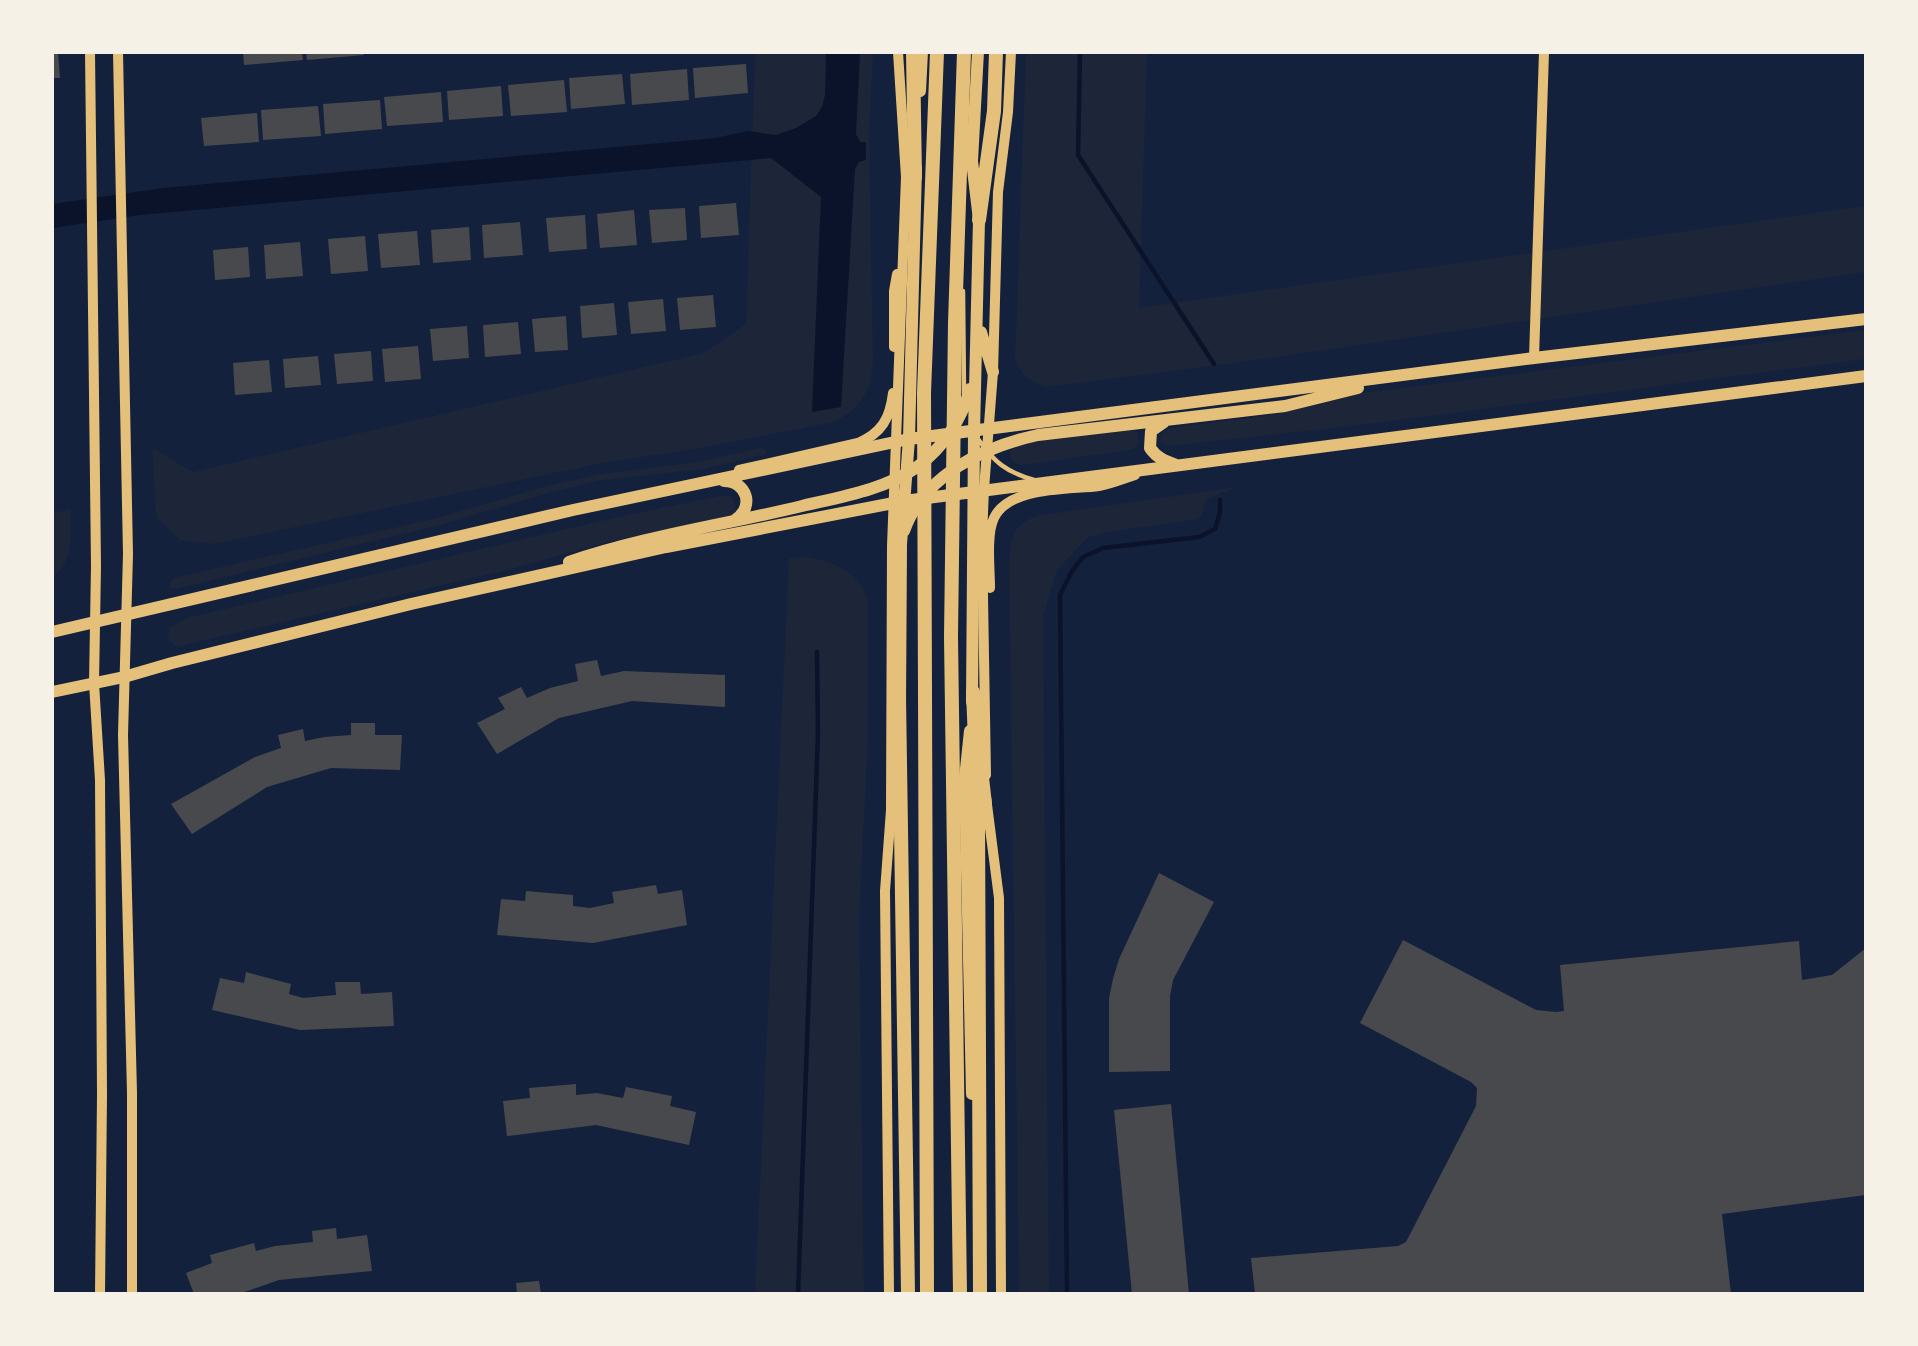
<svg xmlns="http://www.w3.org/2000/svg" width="1918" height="1346" viewBox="0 0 1918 1346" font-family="Mulish,sans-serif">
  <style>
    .green { fill: #1d2539 }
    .water { fill: #0b132b }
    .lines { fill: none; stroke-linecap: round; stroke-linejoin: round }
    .stream { stroke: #0b132b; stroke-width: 4.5 }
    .building { fill: #48494c }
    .service { stroke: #e5c07b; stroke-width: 4.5 }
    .tertiary { stroke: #e5c07b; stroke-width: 10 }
    .primary { stroke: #e5c07b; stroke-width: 12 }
    .trunk { stroke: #e5c07b; stroke-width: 14 }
  </style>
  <rect width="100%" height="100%" fill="#14213d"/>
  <path class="green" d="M755 53H873L869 135 873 362C870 394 862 406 834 422L694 449 602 463 214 544 180 540 156 517 152 448 193 472 704 353 746 324Z
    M1026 53H1147L1139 308 1865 206V272L1226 364 1045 387C1029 381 1021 375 1015 360Z
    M1865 330V359L1360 425 1169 446 1161 443V435L1168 428 1265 416 1346 395Z
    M1129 430 1137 432 1139 441 1137 447 1130 450 1022 465C1013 464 1009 458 1011 449L1020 444Z
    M761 448 765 449 766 454 704 469 602 480 548 493 440 525 175 589 170 588 169 585 173 578 437 518 547 486 601 474 697 462Z
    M1237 487 1206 499 1202 514 1197 519 1107 532 1088 537 1057 570 1043 617 1049 1293H1019L1009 563C1011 536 1013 523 1041 515Z
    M724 495 732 497 736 509 735 514 727 519 612 541 507 570 180 646H175L168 638 169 628 187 618 614 518Z
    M71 509C70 537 75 558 53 578V513Z
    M807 557C835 562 859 572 868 601V735L859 919 864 1293H755L789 558Z"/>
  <path class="water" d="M826 53H860L856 134 860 142H866V160L859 162 855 169 841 407 812 412 821 197 771 158 140 215 53 228 52 204 163 188 716 138 747 131 776 135 796 128 816 116 822 107 825 95Z"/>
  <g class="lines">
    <path class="stream" d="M1080 52 1078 155 1214 364
      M798 1294 818 733 817 652
      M1067 1294 1060 595 1072 571 1083 557 1103 548 1199 537 1215 529 1220 512V500"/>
  </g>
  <path class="building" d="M52 52H58L60 78H52Z
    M243 52H302L303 60 244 65Z
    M306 52H363L364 55 307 60Z
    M746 64 748 93 695 98 693 68Z
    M687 69 689 100 632 105 630 74Z
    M622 74 625 104 571 109 569 78Z
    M564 80 567 112 511 116 508 85Z
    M501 86 503 116 449 120 447 91Z
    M441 92 443 122 387 126 384 97Z
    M380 100 382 129 325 134 323 104Z
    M318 106 321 136 263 140 261 110Z
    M257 113 259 142 204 146 201 118Z
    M736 203 739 235 701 238 699 206Z
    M685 208 687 240 652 243 649 210Z
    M634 210 637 245 600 248 597 214Z
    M585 215 587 249 549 252 546 218Z
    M520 222 523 255 484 258 482 225Z
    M469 227 471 260 433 263 431 230Z
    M417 231 420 265 381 268 378 234Z
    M365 236 368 271 331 274 328 239Z
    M300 242 303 276 266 279 264 245Z
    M248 247 250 277 215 280 213 250Z
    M713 295 716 327 680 330 677 298Z
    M663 299 666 331 631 334 628 302Z
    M614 303 617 335 582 338 580 306Z
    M566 316 568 350 535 352 532 319Z
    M518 322 521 354 485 357 483 325Z
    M467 326 469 358 433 361 430 329Z
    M418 346 421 379 385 382 382 349Z
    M371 351 373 381 337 384 334 354Z
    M318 356 321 385 285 388 283 359Z
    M269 360 272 392 235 395 233 363Z
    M597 660 601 676 624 671 725 675V707L632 701 559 718 497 754 477 723 505 709 498 698 521 687 527 698 550 688 578 681 575 664Z
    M351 723H375V735H402L400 770 331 768 267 787 192 834 171 804 255 757 281 748 278 735 303 729 305 741 324 737 351 735Z
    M1159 873 1214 902 1173 980 1170 996V1071L1109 1072V998L1113 979 1119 959Z
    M656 885 658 894 682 890 687 925 593 943 497 935 501 899 525 901 526 891 573 895V906L590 908 614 903 612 892Z
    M1403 940 1536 1010 1556 1012 1564 1011 1560 965 1799 941 1802 980 1832 975 1866 948V1195L1722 1214 1731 1294H1255L1251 1258 1398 1246 1406 1242 1476 1106 1477 1088 1471 1082 1360 1023Z
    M246 972 291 984 289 994 303 998 336 995 335 982H360L361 994 392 992 394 1026 300 1030 212 1010 220 978 244 983Z
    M576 1084V1095L597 1093 623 1098 626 1087 672 1096 670 1106 696 1112 689 1145 596 1125 507 1136 503 1101 530 1098 529 1088Z
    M1171 1104 1189 1294H1132L1114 1110Z
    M336 1228 337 1239 367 1235 372 1271 279 1280 239 1294H194L186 1273 212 1263 210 1255 254 1243 256 1251 275 1246 313 1242 312 1231Z
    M539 1281 541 1294H517L516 1283Z"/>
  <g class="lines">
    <path class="service" d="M963 291 964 394
      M978 439C994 462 1006 472 1034 480"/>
    <path class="tertiary" d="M90 52 96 566 94 683 100 780 102 1094 100 1294
      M118 52 128 554 123 735 132 1093V1294
      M894 347V291L897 274
      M1534 358 1544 52
      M739 470 858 443C882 433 890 418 893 393
      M990 588C990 569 986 534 994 518 1009 486 1069 490 1099 486 1111 484 1123 479 1135 475
      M986 775 982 537 984 489 993 372 998 192 1008 112 1011 52
      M986 797 999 898 1001 1294
      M889 1294 885 891 891 810 892 546 906 177 898 52"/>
    <path class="primary" d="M920 91 922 52
      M981 332 993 372
      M1164 422 1151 431 1150 448C1157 458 1165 461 1176 465
      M724 481C747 481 755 507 735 520
      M904 531C924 475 983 447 1038 435L1285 406 1358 388
      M569 562C645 536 724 525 802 506 840 497 884 490 917 467 943 448 962 419 970 389
      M52 632 573 510 909 439 1534 358 1866 319
      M52 692 124 677 172 663 411 604 666 547 904 501 1866 376
      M972 702 974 432 979 220 972 161 978 52
      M900 706 901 544 909 439 916 168
      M970 731 965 778 972 1094
      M982 769 986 804"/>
    <path class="trunk" d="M913 52 915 177
      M979 220 994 111 996 52
      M973 692 978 814 980 1294
      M899 697 908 1294
      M927 1294 924 393 937 52
      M960 1294 951 637 955 323 964 52"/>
  </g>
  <rect width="1918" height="1346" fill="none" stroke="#f6f1e7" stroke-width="108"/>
</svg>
